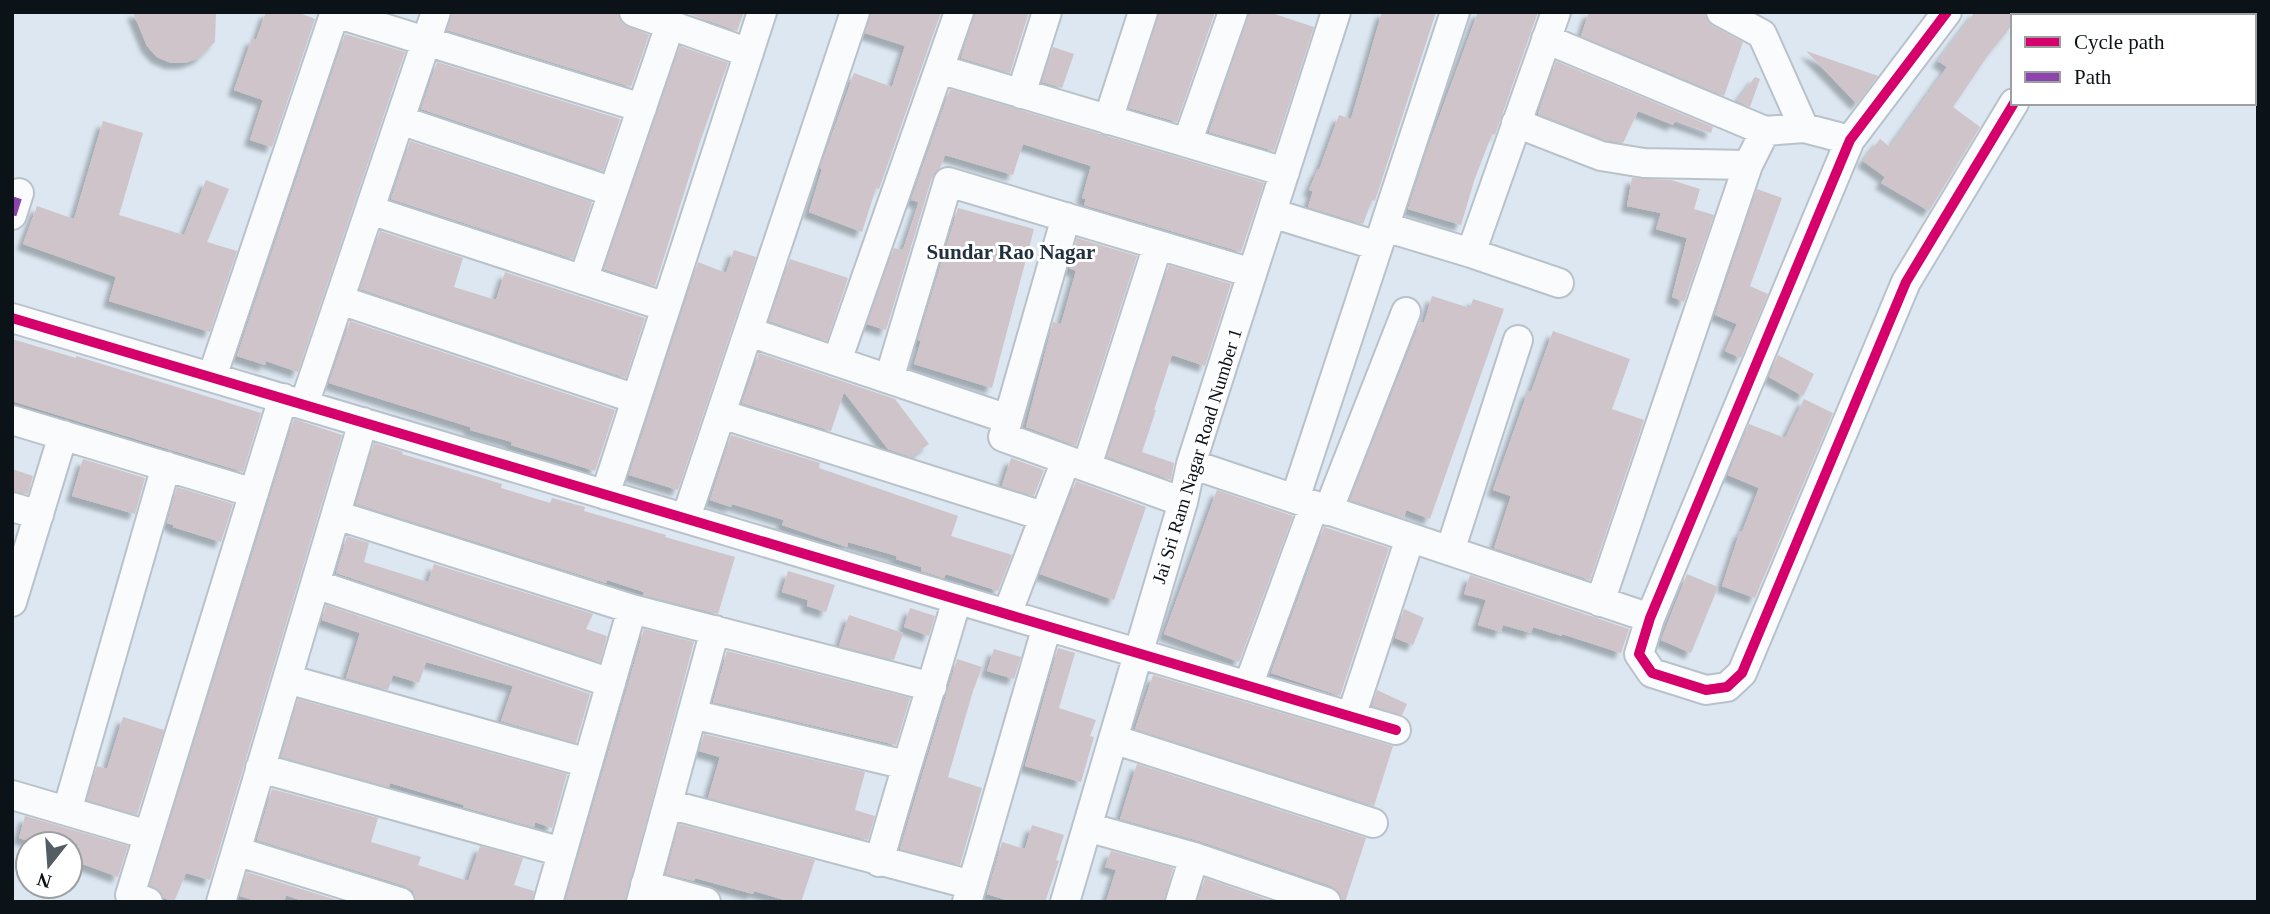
<svg xmlns="http://www.w3.org/2000/svg" width="2270" height="914" viewBox="0 0 2270 914" font-family="'Times New Roman',serif">
  <style>
    .building { fill: #cfc4c9; filter: url(#shadow) }
    .lines { fill: none; stroke-linecap: round; stroke-linejoin: round }
    .minor-casing { stroke: #b9c2ca; stroke-width: 32 }
    .minor { stroke: #fafbfd; stroke-width: 28 }
    .quiet { stroke: #8e44ad; stroke-width: 9; stroke-dasharray: 18 9; stroke-linecap: butt }
    .cycleway-casing { stroke: #fff; stroke-width: 15 }
    .cycleway { stroke: #d6006c; stroke-width: 10 }
    .labels { text-anchor: middle; dominant-baseline: central; stroke-width: 6; stroke-linejoin: round; paint-order: stroke }
    .street-label { font-size: 19px; fill: #0b1218; stroke: #fff }
    .neighbourhood-label { font-size: 21px; font-weight: bold; fill: #213140; stroke: #fff }
  </style>
  <defs>
    <filter id="shadow"><feDropShadow dx="-6" dy="6" stdDeviation="2" flood-color="#0004"/></filter>
  </defs>
  <rect width="100%" height="100%" fill="#dce7f1"/>
  <path class="building" d="M133 12H216L215 42 199 58 185 63H171L157 57 147 46Z
    M266 12H297L315 19 272 147 250 140 263 100 234 90 252 38 256 40Z
    M452 12H618L622 23 649 35 631 87 447 30Z
    M684 12H744L737 31Z
    M871 12H941L879 189 876 188 862 232 809 212 822 169 820 168 854 73 892 87 905 46 865 33Z
    M975 12H1029L1010 73 961 58Z
    M1159 12H1215L1177 122 1129 108Z
    M1249 12H1268L1314 27 1274 151 1209 132Z
    M1382 12H1436L1375 201 1372 200 1363 224 1308 207 1313 191 1309 190 1318 169 1319 170 1339 115 1351 119Z
    M1478 12H1538L1495 135 1492 134 1475 178 1461 225 1408 209 1428 147Z
    M1589 12H1704L1707 20 1713 26 1743 42 1724 96 1581 36Z
    M1975 12H2022L2019 16H2013V24L1988 55 1953 107 1980 127 1929 211 1881 183 1885 177 1863 161 1880 139 1890 147 1947 67 1938 61Z
    M345 34 405 52 298 372 266 361 265 365 237 356Z
    M680 46 728 63 700 142 655 286 604 269Z
    M1053 47 1074 54 1062 88 1042 82Z
    M1806 51 1878 76 1857 104Z
    M1556 61 1713 127 1711 133 1675 121 1673 125 1638 111 1623 143 1605 140 1538 114Z
    M437 62 620 119 603 171 421 109Z
    M1755 77 1760 79 1750 107 1737 101Z
    M950 89 1264 183 1241 252 1084 205 1086 199 1082 198 1091 166 1023 144 1013 175 945 155 940 168 932 177 886 330 867 324 894 248 903 250 919 202 911 200Z
    M103 121 143 133 119 215 184 235 206 180 229 189 207 242 237 251 210 332 109 301 116 277 23 244 37 206 74 219Z
    M410 141 592 202 573 259 391 199Z
    M1632 178 1671 180 1700 189 1694 209 1714 215 1684 302 1672 297 1687 238 1656 229 1661 213 1627 206Z
    M1757 189 1782 198 1750 286 1768 294 1741 358 1725 351 1737 324 1715 315Z
    M958 208 1034 229 992 388 914 364 921 341 918 340Z
    M380 231 463 258 454 287 496 300 505 272 645 318 626 378 360 289Z
    M1077 238 1137 256 1076 446 1026 427 1053 322 1061 324 1076 271 1069 268Z
    M734 250 756 257 678 490 629 475 698 262 726 273Z
    M790 259 848 278 827 341 769 321Z
    M1169 265 1231 284 1205 366 1172 355 1154 410H1156L1142 452 1174 463 1171 480 1107 457Z
    M1432 296 1470 308 1473 299 1504 309 1430 519 1406 510 1404 518 1350 500 1420 322 1424 323Z
    M350 321 615 410 595 471 511 445 512 442 470 430V427L329 383Z
    M1553 331 1630 359 1612 409 1644 420 1590 580 1494 548 1511 496 1493 490 1528 391 1531 392Z
    M12 339 76 358V356L261 413 243 472 12 401Z
    M759 353 895 399 929 444 911 457 888 449 844 392 831 431 742 403Z
    M1778 355 1814 374 1803 396 1769 377Z
    M1804 399 1833 413 1755 598 1722 586 1740 531 1742 532 1759 488 1728 475 1749 424 1785 438Z
    M294 419 342 435 210 880 186 873 174 902 164 898 160 891 150 885Z
    M731 435 820 463 819 468 958 516 951 536 1012 555 998 591 946 574 944 578 921 571V567L896 559 897 556 848 542 847 547 782 525 784 520 732 504 731 507 710 500Z
    M374 443 403 452 402 454 502 484 501 488 550 503 552 498 585 507 584 511 666 535 665 537 735 557 718 614 643 595 644 592 607 580 606 583 356 504Z
    M1011 458 1044 470 1034 496 1002 486Z
    M83 459 145 478 135 514 72 496Z
    M12 469 33 476 28 494 12 491Z
    M1076 481 1146 507 1114 600 1040 574Z
    M177 487 233 504 221 542 173 527V525L167 523Z
    M1217 490 1293 516 1239 662 1164 634Z
    M1324 527 1389 548 1340 696 1271 673Z
    M347 536 369 543 364 562 428 582 434 564 593 614 586 629 607 636 600 662 336 573Z
    M788 571 835 585 826 612 807 606 808 600 782 592Z
    M1687 574 1718 587 1691 653 1661 640Z
    M1470 575 1629 629 1621 653 1562 634V636L1533 627 1531 633 1503 625 1501 632 1478 625 1486 600 1464 594Z
    M326 605 590 694 576 743 501 721 513 686 426 662 419 683 393 675 388 690 346 678 360 633 322 620Z
    M910 608 935 616 929 636 904 627Z
    M1404 609 1424 618 1413 645 1395 638Z
    M849 615 903 633 894 660 839 646Z
    M644 629 694 642 625 902H565Z
    M1058 648 1075 653 1059 708 1096 720 1090 736 1094 737 1081 782 1025 766Z
    M994 649 1021 657 1014 679 987 671Z
    M727 651 910 698 896 745 713 702Z
    M957 659 982 667 973 691 948 777 982 788 960 865 900 849Z
    M1153 675 1393 746 1374 806 1135 729Z
    M1377 690 1407 704 1402 715 1372 706Z
    M298 699 567 774 552 828 535 822 534 827 463 807 464 805 390 783 389 787 281 757Z
    M123 717 164 730 137 815 87 800 97 766 107 769Z
    M704 734 865 772 855 810 875 816 868 840 708 798 720 757 699 751Z
    M1137 764 1366 838 1345 902H1342L1339 892 1331 886 1199 841 1120 819Z
    M272 789 378 818 371 842 421 857 418 865 468 881 480 846 523 858 514 885 534 891 532 902H416L413 891 405 886 257 840Z
    M25 816 128 846 118 877 72 860 78 844H40L19 838Z
    M679 824 815 860 801 902H791L754 891 753 894 695 878 694 881 666 874Z
    M1032 825 1064 835 1056 860 1059 861 1045 902H1013L987 894 1002 842 1025 849Z
    M1111 851 1173 868 1164 902H1106L1116 870 1105 867Z
    M247 872 343 902H305L286 895 284 902H259L240 896Z
    M1205 878 1274 902H1197Z"/>
  <g class="lines">
    <g class="minor-casing">
      <path id="minor" d="M634 12 749 53
        M1721 12 1762 34 1804 128
        M1947 12 1850 140 1650 618 1639 654 1652 673 1706 690 1727 687 1742 673 1906 282 2014 103
        M335 13 642 108
        M2067 16 2069 12
        M1546 39 1765 131
        M939 69 1285 172
        M1021 94 1047 12
        M400 120 613 192
        M1108 120 1143 12
        M1516 123 1601 156 1644 163 1748 165
        M1187 143 1233 12
        M370 210 666 307
        M1272 213 1378 246
        M12 215 19 193
        M1066 217 1003 437 1183 502
        M1385 227 1471 253 1559 283
        M1471 253 1556 12
        M583 280 670 25
        M340 300 636 399
        M12 318 1396 730
        M749 332 1008 419
        M837 361 959 12
        M212 377 335 12
        M889 379 948 182 1252 273
        M304 405 436 12
        M721 414 1043 516
        M12 420 254 493
        M1191 464 1650 618
        M1087 466 1158 245
        M605 495 762 12
        M1295 499 1455 12
        M12 507 39 515
        M1328 511 1406 312
        M336 515 632 609 932 687
        M686 518 855 12
        M1450 551 1518 340
        M315 584 611 683
        M12 602 63 435
        M1600 602 1748 165 1765 131 1804 128 1850 140
        M1007 614 1066 460
        M287 679 588 763
        M1248 686 1314 506
        M692 714 906 765
        M1351 717 1410 538
        M1113 739 1373 823
        M260 768 562 852
        M12 795 148 835
        M668 804 972 885
        M67 811 166 466
        M1087 827 1194 857 1326 902
        M236 851 400 902
        M879 862C903 774 932 687 957 599
        M645 885 706 902
        M148 902 130 895 283 398
        M221 902 363 422
        M548 902 632 609
        M641 902 715 630
        M967 902 1047 626
        M1065 902 1183 502 1191 464 1336 12
        M1180 902 1194 857"/>
    </g>
    <use href="#minor" class="minor"/>
    <path class="quiet" d="M12 215 19 193"/>
    <g class="cycleway-casing">
      <path id="cycleway" d="M1947 12 1850 140 1650 618 1639 654 1652 673 1706 690 1727 687 1742 673 1906 282 2014 103
        M12 318 1396 730"/>
    </g>
    <use href="#cycleway" class="cycleway"/>
  </g>
  <g class="labels">
    <g class="street-label">
      <text transform="translate(1197 456) rotate(-73)">Jai Sri Ram Nagar Road Number 1</text>
    </g>
    <g class="neighbourhood-label">
      <text x="1011" y="252">Sundar Rao Nagar</text>
    </g>
  </g>
  <rect width="2270" height="914" fill="none" stroke="#0b1218" stroke-width="28"/>
  <rect x="2011" y="14" width="245" height="91" fill="#ffffff" stroke="#9da0a3" stroke-width="2"/>
  <rect x="2025" y="37" width="35" height="10" fill="#d6006c" stroke="#9da0a3" stroke-width="2"/>
  <text x="2074" y="49" font-size="21" fill="#0b1218">Cycle path</text>
  <rect x="2025" y="72" width="35" height="10" fill="#8e44ad" stroke="#9da0a3" stroke-width="2"/>
  <text x="2074" y="84" font-size="21" fill="#0b1218">Path</text>
  <g transform="translate(49 865) rotate(197)"><circle r="33" fill="#ffffff" stroke="#9da0a3" stroke-width="2"/>
  <path d="M0-5L12 26L0 18L-12 26Z" fill="#545d64"/>
  <text y="-10" font-size="19" font-weight="bold" text-anchor="middle" fill="#0b1218">N</text>
  </g>
</svg>
